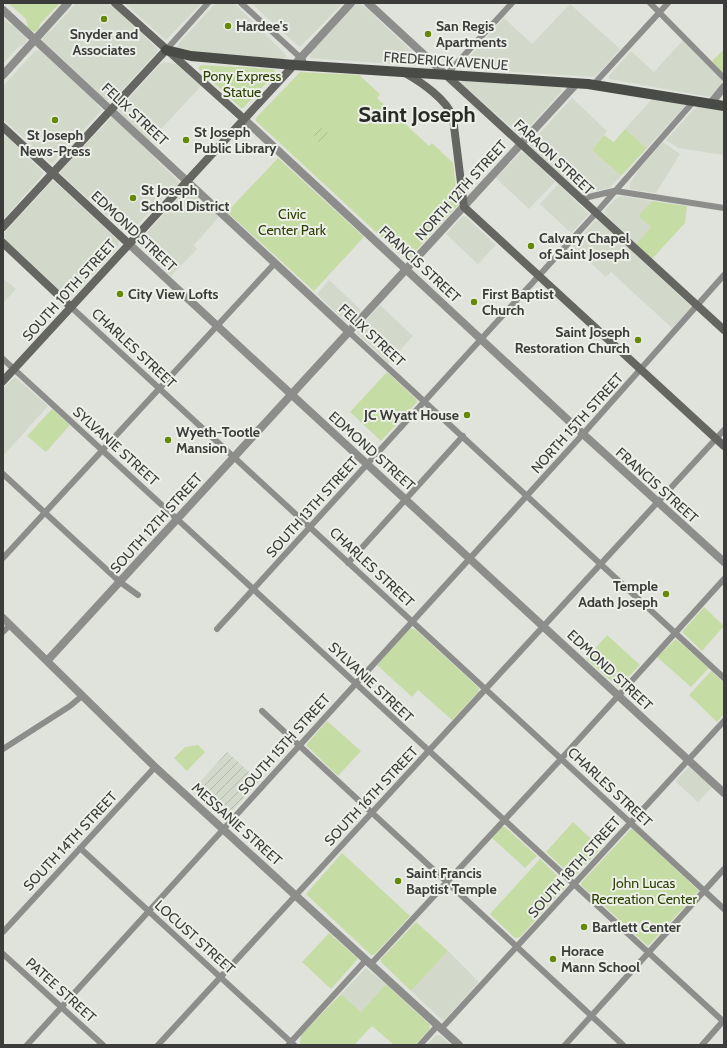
<svg xmlns="http://www.w3.org/2000/svg" width="727" height="1048" viewBox="0 0 727 1048" font-family="Cabin,sans-serif">
  <style>
    .built { fill: #d2d8ca }
    .industrial { fill: url(#industrial-furrows) }
    .green { fill: #c6dca5 }
    .garden { fill: url(#garden-furrows) }
    .lines { fill: none; stroke-linecap: round; stroke-linejoin: round }
    .minor { stroke: #8d8e8b; stroke-width: 6 }
    .tertiary { stroke: #8d8e8b; stroke-width: 8 }
    .secondary { stroke: #656662; stroke-width: 8 }
    .primary { stroke: #494b46; stroke-width: 10 }
    .poi-dot { fill: #668809; stroke: #edf0e9; stroke-width: 1.5 }
    .labels { text-anchor: middle; dominant-baseline: central; stroke-width: 4; stroke-linejoin: round; paint-order: stroke }
    .poi-label { font-size: 14px; font-weight: bold; fill: #3c3d3b; stroke: #edf0e9; text-anchor: start }
    .street-label { font-size: 14px; fill: #3c3d3b; stroke: #edf0e9 }
    .park-label { font-size: 14px; fill: #2e4003; stroke: #edf0e9 }
    .town-label { font-size: 22px; font-weight: bold; fill: #282b25; stroke: #edf0e9 }
  </style>
  <defs>
    <pattern id="industrial-furrows" width="10" height="10" patternUnits="userSpaceOnUse"><rect width="10" height="10" fill="#d2d8ca"/><path d="M-1 1l2-2M0 10L10 0M9 11l2-2" fill="none" stroke="#b5baae"/></pattern>
    <pattern id="garden-furrows" width="10" height="10" patternUnits="userSpaceOnUse"><rect width="10" height="10" fill="#c6dca5"/><path d="M-1 1l2-2M0 10L10 0M9 11l2-2" fill="none" stroke="#abbe8f"/></pattern>
  </defs>
  <rect width="100%" height="100%" fill="#e0e3dc"/>
  <path class="built" d="M76 3H109L157 48V52L113 100 105 99 43 41 42 39 48 32 51 31Z
    M124 3H202L166 40Z
    M216 3H234L287 56 283 59 182 52 177 48 179 43Z
    M251 3H343L300 47 298 46Z
    M357 3 363 5 423 62V64L420 66 310 58 311 52Z
    M570 4 620 49 597 75 593 77 468 69 462 66 504 18 532 44Z
    M3 17 11 25H15L27 38 25 44 18 47 3 64Z
    M683 40 724 81 710 97 609 79V76L631 51 654 72Z
    M40 50 62 71 65 72 85 90 102 110 52 164 3 119V86L35 51Z
    M164 62 176 64 201 86 150 141H148L118 110 159 65Z
    M462 81 560 87 562 91 521 136 470 91 461 86 460 83Z
    M572 98 607 131 592 150 621 176 609 188 581 194 529 145Z
    M653 98 684 104 685 106 647 148 625 129Z
    M701 105 724 109V155L678 148 666 140 693 110Z
    M113 116 179 182 176 188 171 189 128 235 60 173 62 169Z
    M3 133 44 173 3 220Z
    M663 142 680 154 656 193 630 189V183L639 169Z
    M521 152 526 154 555 182 529 209 496 178Z
    M52 181 56 183 119 241 118 248 70 298H68L3 238 5 232Z
    M558 184 589 214 571 233 540 204Z
    M188 188 219 217 194 245 197 249 171 276 137 243Z
    M621 196 652 201 638 216 651 227 636 244 605 214 604 211 614 200Z
    M463 216 466 217 496 245 478 264 446 234Z
    M595 221H599L691 306V308L672 328 611 272 606 277 572 246Z
    M3 278 16 289 3 303Z
    M329 280 361 310 350 322H346L317 294Z
    M380 305 413 336 388 363 357 333V330Z
    M15 377 48 406 3 456V388Z
    M689 767 712 787 698 802 675 781Z
    M448 951 479 982 444 1020 441 1019 411 991Z
    M366 968 386 984 361 1012 341 994Z
    M436 1035 441 1036 451 1045H427Z"/>
  <path class="industrial" d="M227 752 259 781 227 817 223 819 192 791Z"/>
  <path class="green" d="M8 3H58L59 4 40 24 38 30 34 32 28 28 26 19Z
    M724 49V74L712 61Z
    M201 65 273 69 276 73 243 108H241L198 68Z
    M300 72 359 75 380 94 377 98 429 146 432 143 453 163 458 205 409 258H404L256 121V118Z
    M625 129 647 148 621 176 592 150 604 135 614 142Z
    M278 158 364 237 314 291 227 212Z
    M652 201 687 206 685 223 652 259 636 244 651 227 638 216Z
    M387 372 416 399 417 402 381 441 350 412Z
    M52 409 70 425 46 452 27 436Z
    M704 607 724 626 702 651 682 632Z
    M410 628 416 630 479 688 478 692 452 720 418 690 412 697 377 665Z
    M607 635 640 665 618 687 586 659Z
    M676 639 709 668 691 687 657 657Z
    M711 671 724 683V714L717 722 689 695Z
    M327 721 361 751 338 776 306 745Z
    M198 745 205 752 187 771 174 758 185 747Z
    M573 822 601 848 575 876H572L546 852Z
    M502 827H505L537 856 525 868 492 838Z
    M632 828 699 891 648 946 582 886 581 883Z
    M342 853 410 916 374 955H371L306 894Z
    M540 859 567 885 520 937 515 938 490 914Z
    M416 922 448 951 411 991 381 962V959Z
    M329 933 357 958V960L331 989 302 962Z
    M386 984 430 1025 429 1030 415 1045H394L372 1026 354 1045H302L300 1043 301 1035 341 994 361 1012Z"/>
  <path class="garden" d="M314 135a7 7 0 1 1 14 0a7 7 0 1 1-14 0Z"/>
  <g class="lines">
    <path class="minor" d="M241 3 303 60
      M650 3 724 78
      M166 50 208 3
      M446 75 512 3
      M593 85 668 3
      M580 199 614 191 622 192 724 208
      M71 307 724 909
      M349 332 724 678
      M3 359 724 1022
      M3 474 120 582 138 595
      M3 558 275 263
      M348 563 463 436
      M217 629 596 213 694 101
      M3 632 10 625
      M262 711 623 1045
      M3 749 70 706 82 696
      M80 848 294 1045
      M3 932 155 767
      M3 954 103 1045
      M371 964 561 759 724 579
      M441 1029 724 721
      M289 1044 366 960
      M27 1045 583 434 724 275
      M158 1045 724 430
      M420 1045 438 1025
      M565 1045 724 869
      M702 1045 724 1020"/>
    <path class="tertiary" d="M368 3 446 75
      M3 10 349 332
      M294 65 351 3
      M3 75 68 3
      M711 103 724 87
      M244 119 583 434 724 562
      M129 244 254 360 724 793
      M3 618 155 767 459 1045
      M47 661 576 84"/>
    <path class="secondary" d="M115 3 244 119
      M405 73C421 82 448 100 453 118L464 207 724 446
      M446 75 724 330
      M3 127 129 244
      M3 227 166 50
      M3 243 71 307
      M3 381 294 65"/>
    <path class="primary" d="M166 50 191 56 294 65 588 84 724 106"/>
  </g>
  <g class="poi-dot">
    <circle cx="104" cy="19" r="4"/>
    <circle cx="228" cy="26" r="4"/>
    <circle cx="428" cy="34" r="4"/>
    <circle cx="55" cy="120" r="4"/>
    <circle cx="186" cy="140" r="4"/>
    <circle cx="133" cy="198" r="4"/>
    <circle cx="531" cy="246" r="4"/>
    <circle cx="120" cy="294" r="4"/>
    <circle cx="474" cy="302" r="4"/>
    <circle cx="638" cy="340" r="4"/>
    <circle cx="467" cy="415" r="4"/>
    <circle cx="168" cy="440" r="4"/>
    <circle cx="666" cy="594" r="4"/>
    <circle cx="398" cy="881" r="4"/>
    <circle cx="584" cy="927" r="4"/>
    <circle cx="553" cy="959" r="4"/>
  </g>
  <g class="labels">
    <g class="poi-label">
      <text x="236" y="26">Hardee's</text>
      <text x="436" y="26">San Regis<tspan x="436" dy="16">Apartments</tspan></text>
      <text x="104" y="34" text-anchor="middle">Snyder and<tspan x="104" dy="16">Associates</tspan></text>
      <text x="194" y="132">St Joseph<tspan x="194" dy="16">Public Library</tspan></text>
      <text x="55" y="135" text-anchor="middle">St Joseph<tspan x="55" dy="16">News-Press</tspan></text>
      <text x="141" y="190">St Joseph<tspan x="141" dy="16">School District</tspan></text>
      <text x="539" y="238">Calvary Chapel<tspan x="539" dy="16">of Saint Joseph</tspan></text>
      <text x="128" y="294">City View Lofts</text>
      <text x="482" y="294">First Baptist<tspan x="482" dy="16">Church</tspan></text>
      <text x="630" y="332" text-anchor="end">Saint Joseph<tspan x="630" dy="16">Restoration Church</tspan></text>
      <text x="459" y="415" text-anchor="end">JC Wyatt House</text>
      <text x="176" y="432">Wyeth-Tootle<tspan x="176" dy="16">Mansion</tspan></text>
      <text x="658" y="586" text-anchor="end">Temple<tspan x="658" dy="16">Adath Joseph</tspan></text>
      <text x="406" y="873">Saint Francis<tspan x="406" dy="16">Baptist Temple</tspan></text>
      <text x="592" y="927">Bartlett Center</text>
      <text x="561" y="951">Horace<tspan x="561" dy="16">Mann School</tspan></text>
    </g>
    <g class="street-label">
      <text transform="translate(446 61) rotate(4)">FREDERICK AVENUE</text>
      <text transform="translate(135 114) rotate(43)">FELIX STREET</text>
      <text transform="translate(554 157) rotate(43)">FARAON STREET</text>
      <text transform="translate(461 190) rotate(-48)">NORTH 12TH STREET</text>
      <text transform="translate(134 231) rotate(43)">EDMOND STREET</text>
      <text transform="translate(420 264) rotate(43)">FRANCIS STREET</text>
      <text transform="translate(69 290) rotate(-48)">SOUTH 10TH STREET</text>
      <text transform="translate(372 335) rotate(43)">FELIX STREET</text>
      <text transform="translate(134 348) rotate(43)">CHARLES STREET</text>
      <text transform="translate(577 423) rotate(-48)">NORTH 15TH STREET</text>
      <text transform="translate(116 446) rotate(42)">SYLVANIE STREET</text>
      <text transform="translate(372 451) rotate(42)">EDMOND STREET</text>
      <text transform="translate(657 485) rotate(42)">FRANCIS STREET</text>
      <text transform="translate(312 507) rotate(-48)">SOUTH 13TH STREET</text>
      <text transform="translate(156 523) rotate(-48)">SOUTH 12TH STREET</text>
      <text transform="translate(372 567) rotate(43)">CHARLES STREET</text>
      <text transform="translate(610 670) rotate(43)">EDMOND STREET</text>
      <text transform="translate(371 682) rotate(43)">SYLVANIE STREET</text>
      <text transform="translate(284 744) rotate(-48)">SOUTH 15TH STREET</text>
      <text transform="translate(610 787) rotate(43)">CHARLES STREET</text>
      <text transform="translate(371 796) rotate(-47)">SOUTH 16TH STREET</text>
      <text transform="translate(237 824) rotate(42)">MESSANIE STREET</text>
      <text transform="translate(70 841) rotate(-47)">SOUTH 14TH STREET</text>
      <text transform="translate(574 867) rotate(-48)">SOUTH 18TH STREET</text>
      <text transform="translate(195 937) rotate(42)">LOCUST STREET</text>
      <text transform="translate(61 990) rotate(42)">PATEE STREET</text>
    </g>
    <g class="park-label">
      <text x="242" y="76">Pony Express<tspan x="242" dy="16">Statue</tspan></text>
      <text x="292" y="214">Civic<tspan x="292" dy="16">Center Park</tspan></text>
      <text x="644" y="883">John Lucas<tspan x="644" dy="16">Recreation Center</tspan></text>
    </g>
    <g class="town-label">
      <text x="417" y="114">Saint Joseph</text>
    </g>
  </g>
  <rect width="727" height="1048" fill="none" stroke="#3c3d3b" stroke-width="8"/>
</svg>
